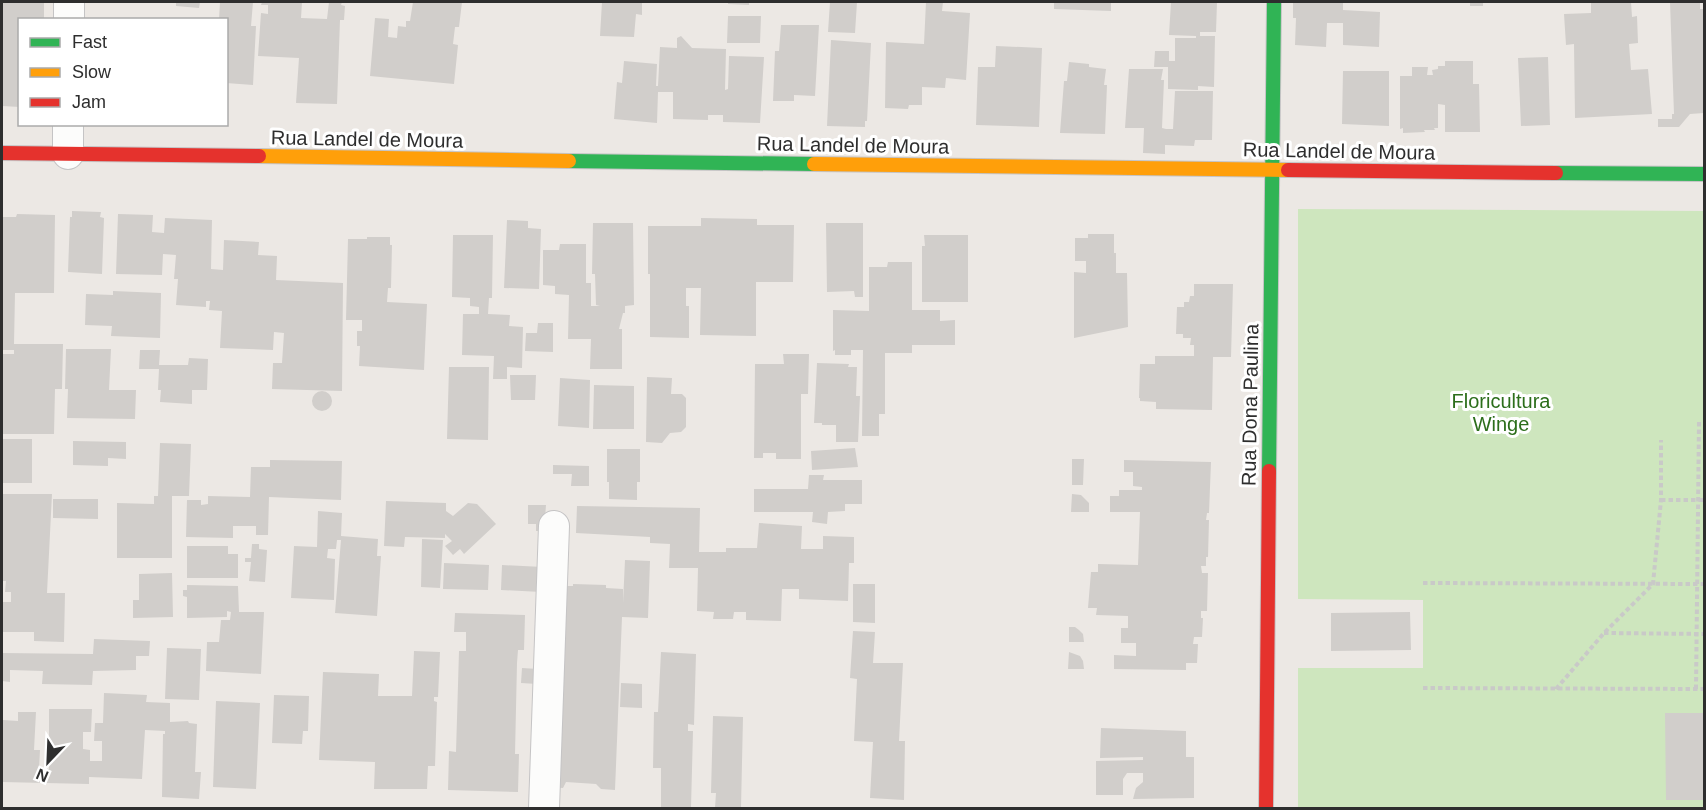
<svg xmlns="http://www.w3.org/2000/svg" width="1706" height="810" viewBox="0 0 1706 810" font-family="Arial,sans-serif">
  <style>
    .green { fill: #cee6be }
    .building { fill: #d1cecb }
    .lines { fill: none; stroke-linecap: round; stroke-linejoin: round }
    .street-casing { stroke: #c5c4c5; stroke-width: 32 }
    .fast-casing { stroke: #c5c4c5; stroke-width: 16 }
    .slow-casing { stroke: #c5c4c5; stroke-width: 16 }
    .jam-casing { stroke: #c5c4c5; stroke-width: 16 }
    .path { stroke: #c9c9c8; stroke-width: 4; stroke-dasharray: 4.5 3; stroke-linecap: butt }
    .street { stroke: #fcfcfb; stroke-width: 30 }
    .fast { stroke: #30b455; stroke-width: 14 }
    .slow { stroke: #ff9f0a; stroke-width: 14 }
    .jam { stroke: #e5322d; stroke-width: 14 }
    .labels { text-anchor: middle; dominant-baseline: central; stroke-width: 6; stroke-linejoin: round; paint-order: stroke }
    .street-label { font-size: 20px; fill: #2e2e2e; stroke: #fff }
    .park-label { font-size: 20px; fill: #2c6e1b; stroke: #fff }
  </style>
  <rect width="100%" height="100%" fill="#ece8e4"/>
  <path class="green" d="M1298 209 1704 211V808H1298V668H1423V600L1298 599Z"/>
  <path class="building" d="M2 2H44V20H20V107L2 106Z
    M176 2H200L199 8 176 6Z
    M220 2H253L251 26H256L253 85 226 83V20H219Z
    M262 2H302L301 18 327 19 329 2H342L341 5 345 6 344 20H340L337 104 296 103 299 58 258 56 261 13 268 14V5H261Z
    M413 2H462L459 27H455L453 44 458 45 454 84 370 76 375 18 389 19 388 37 397 38 398 26 406 27V21H410Z
    M602 2H642V15L636 14 634 37 600 36Z
    M728 2H749V5L728 4Z
    M830 2H857L855 33 828 32Z
    M926 2H943L942 11 970 13 966 80 946 78 945 88 922 87V105H909L908 109 885 108 886 42 924 44Z
    M1054 2H1111V11L1054 9Z
    M1171 2H1217L1216 32H1200V36H1215L1214 87 1198 86V90L1168 89V67H1154L1155 51H1169V61H1175V38H1196V36L1169 35Z
    M1293 2H1343V10L1380 12 1379 47 1343 45V23H1327L1326 47 1295 45 1296 18H1293Z
    M1470 2H1483V6H1470Z
    M1591 2H1631L1632 17 1637 16 1638 43 1629 44 1631 70 1648 69 1652 114 1575 118 1574 44 1566 45 1564 14 1591 13Z
    M1670 2H1700V9H1704V113L1690 114 1679 127H1658V119H1672V114H1674Z
    M728 16H761L760 43H727Z
    M781 25H819L815 96 794 95V101H773L775 51H779Z
    M681 36 692 48 726 49 725 90 728 89 729 56 764 57 760 123 723 122V115H708V120L673 119V92H658L657 123 614 119 617 82 622 83 624 61 657 64 656 86H658L660 47 677 48V38Z
    M831 40 871 43 867 121H865V127L827 126Z
    M996 46 1042 48 1039 127 976 125 978 67H995Z
    M1548 57 1550 125 1521 126 1518 58Z
    M1445 61H1473V84H1479L1480 132H1445V105L1438 104V128H1434L1435 130H1424L1425 132 1403 133V128L1400 129V76H1412V67H1428L1427 75H1433L1432 70 1438 69V66H1445Z
    M1069 62 1089 64V67L1106 69 1104 85H1107L1105 134 1060 133 1064 81H1067Z
    M1129 69H1163L1161 80H1164L1162 128 1166 129H1173L1175 91H1213L1212 140H1195L1194 146 1165 145V154L1143 153 1144 128H1125Z
    M1343 71H1389V126L1342 124Z
    M72 211 101 212 100 217 104 218 102 274 68 272 70 217H72Z
    M17 214 55 215 54 293H15L14 344H63L62 389H55L54 434H2V354H14V350H2V217H16Z
    M118 214 153 215 152 232 164 233 165 218 212 220 211 269 223 270 224 240 259 242 258 255 277 256 276 280 343 283 342 391 272 389 273 363H282L284 333 274 332 273 350 220 348 222 311 209 310 210 301H206V307L176 305 178 279H174L176 255 163 254 162 275 116 274Z
    M701 218 757 219V225H794L793 282H756V336L700 335 701 288H686V306H689V338L650 337V274H648V226H701Z
    M507 220 528 221V228L541 229 539 289 504 288Z
    M593 223H633L634 305 625 306V313H623L619 329H622V369H590L591 339H568L569 295 555 294V286L543 285V250H559L560 244H586V283H591V306H600L596 305 595 274H592Z
    M826 223H863V297H855L854 291 827 292Z
    M1088 234H1114V253H1116V273H1127L1128 327 1074 338V272L1086 273V261H1075V238H1088Z
    M453 235H493L492 298H489L488 314 510 315 509 326 523 327 522 368 507 367V379H493L494 356 462 355 463 314H479V307L470 306V298L452 297Z
    M924 235H968V302H922V246H925Z
    M367 237H390V245H392L391 288H388L387 302 427 304 424 370 359 366 360 346H357V331H362V320H346L348 239H367Z
    M888 262H912V310H940V321L955 320V345H912V353H885V414H879V436H862L863 350H851V355H835V350L833 351V310L869 311V267H887Z
    M1194 284H1233L1231 357H1213L1212 410 1156 409V402L1140 401V398H1139L1140 364H1155V356H1194V345H1190L1191 338H1183V334H1176L1177 307H1184V302H1189L1190 296H1194Z
    M113 291 161 293 160 338 111 336 112 326 85 325 86 294 113 295Z
    M538 323H553V352L525 351 526 333H537Z
    M66 349H111L109 390H136L135 419 67 418 68 389H65Z
    M140 350H160L159 365H188L189 358 208 359 207 390H192V404L160 402 161 390H158L159 369H139Z
    M783 354H809L808 394H801V459H776V453H763V458H754L755 364H784Z
    M817 363 849 364 848 367H857L856 396H860L858 442H836V425H822V423H814Z
    M449 367H489L488 440 447 439Z
    M510 375H536L535 400H511Z
    M647 377 672 378 671 394H682L686 398V427L681 432 670 433 662 443 646 442Z
    M560 378 590 380 589 428 558 426Z
    M594 385 634 386V429H593Z
    M312 401a10 10 0 1 1 20 0a10 10 0 1 1-20 0Z
    M2 439H32V483H2Z
    M73 441 126 442V459L108 458V466L73 465Z
    M160 443 191 444 189 496H172V558H117V503L154 504V496H158Z
    M855 448 858 467 812 470 811 451Z
    M607 449H640V482H637V500L609 499V482H607Z
    M1072 459H1084L1083 485H1072Z
    M270 460 342 461 341 500 269 497 268 535H256V526H233V538L186 537 187 500H201V505L208 504V496L250 497 251 467H270Z
    M1124 460 1211 462 1209 513H1207L1206 520H1209L1208 557H1206V566H1201L1202 573H1208L1207 611H1201V618H1203L1202 637H1194L1193 644H1198L1197 663H1186V670L1114 669V655L1136 656V643H1121V628H1128V616L1096 615 1097 608H1088L1091 572H1098V564L1138 565 1140 512H1110V496H1119V490H1142V487L1133 486V472H1124Z
    M553 465 589 466V486H571L572 474H553Z
    M809 475H824L823 480H862V504H845V511L828 512 827 524 812 522 813 512H754V489H808Z
    M2 494H52L47 593H65L64 642 34 641V632H2V602H11V592H5L6 581H2Z
    M1072 494 1081 495 1089 503V512H1071Z
    M53 499H98V519L53 518Z
    M386 501 446 503V511L453 516 468 503 477 504 496 524 464 554 460 549 453 555 445 546 452 541 445 534V538L405 537 404 547 384 546Z
    M528 505H546L544 531H536V524H528Z
    M577 506 700 508 699 552H726V548H757L759 523 802 526 801 549H823V536L854 537V563H849L848 601 799 599V589H782L781 621 746 620V612H734L733 619H713L714 612 697 611 698 568H669L670 544 650 543V537L576 533Z
    M318 511 342 513 341 536 378 539 377 556H381L377 616 335 613 341 540H337L336 549H328L327 558 335 559 334 600 291 598 294 546 317 547Z
    M422 539 443 540 440 588 421 587Z
    M252 544H259V549L267 550 265 582 249 581 251 562H245V558H251Z
    M187 546H228V554H238V578H187Z
    M625 560 650 561 648 618 622 617 615 790 601 789 596 784 566 782 563 788 547 787 555 586H573V584L606 585V588L623 589V603Z
    M444 563 489 565 488 590 443 589Z
    M502 565 543 567 541 592 501 590Z
    M172 573 173 617 133 618V600H139V574Z
    M853 584H875V623L853 622Z
    M187 585 238 586 239 612H264L261 674 206 671 207 642H219L221 620H230L231 612 227 611V617L187 618V597L183 596V590H187Z
    M1410 612 1411 650 1331 651V613Z
    M455 613 525 615 524 650H518L517 663 515 754H519L518 792 448 790 449 751 456 752 459 651H466V632H454Z
    M1069 627H1075L1079 630 1083 634 1084 642H1069Z
    M853 631 875 632 873 663H903L899 741H905L904 800 870 798 873 742 854 741 857 679 850 678Z
    M94 639 150 641 149 656H136V670L93 671 92 685 42 684 43 671 10 670V682L2 681V653L93 654Z
    M167 648 201 649 199 700 165 699Z
    M414 651 440 652 438 697H434V701L437 702 435 766H428L427 789H374L375 762 319 760 323 672 379 674 378 696H412Z
    M661 652 696 654 694 725 688 724V731H693L691 808H661V768H653L654 712H658Z
    M1069 652 1080 656 1083 661 1084 669H1068Z
    M522 668 538 669 537 684 521 683Z
    M621 683 642 684V708L620 707Z
    M104 693 147 695 146 702 170 703V722L188 721 189 723 197 724 195 772H201L199 799 162 797 163 734H165V731L145 730 142 779 89 777V784L2 782 3 720 18 721V712H36L34 750H40L39 769H49V709H92L91 732H83V749L90 750V761H102V741H94L95 723H103Z
    M274 695 309 696 308 731H303L302 744 272 743Z
    M216 701 260 703 256 789 213 787Z
    M1665 713H1704V800H1666Z
    M713 716 743 717 741 808H715L716 793H711Z
    M1101 728 1186 731V757H1194V798L1133 799 1136 788 1143 782V773H1127L1123 779V795H1096V761L1143 760V757L1100 758Z"/>
  <g class="lines">
    <g class="street-casing">
      <path id="street" d="M69 20V2
        M68 154V124
        M544 808 554 526"/>
    </g>
    <g class="fast-casing">
      <path id="fast" d="M569 161 814 164
        M1556 173 1704 174
        M1269 471 1274 2"/>
    </g>
    <g class="slow-casing">
      <path id="slow" d="M259 156 569 161
        M814 164 1288 170"/>
    </g>
    <g class="jam-casing">
      <path id="jam" d="M2 153 259 156
        M1288 170 1556 173
        M1266 808 1269 471"/>
    </g>
    <path class="path" d="M1661 500H1704
      M1423 583 1704 584
      M1604 633 1704 634
      M1423 688 1704 689
      M1556 689 1604 633 1653 584 1661 500V440
      M1696 689 1699 422"/>
    <use href="#street" class="street"/>
    <use href="#fast" class="fast"/>
    <use href="#slow" class="slow"/>
    <use href="#jam" class="jam"/>
  </g>
  <g class="labels">
    <g class="street-label">
      <text transform="translate(367 139) rotate(1)">Rua Landel de Moura</text>
      <text transform="translate(853 145) rotate(1)">Rua Landel de Moura</text>
      <text transform="translate(1339 151) rotate(1)">Rua Landel de Moura</text>
      <text transform="translate(1250 405) rotate(-89)">Rua Dona Paulina</text>
    </g>
    <g class="park-label">
      <text x="1501" y="401">Floricultura<tspan x="1501" dy="23">Winge</tspan></text>
    </g>
  </g>
  <rect width="1706" height="810" fill="none" stroke="#2e2e2e" stroke-width="6"/>
  <rect x="18" y="18" width="210" height="108" fill="#ffffff" stroke="#ababab" stroke-width="1.5"/>
  <rect x="30" y="38" width="30" height="9" fill="#30b455" stroke="#ababab" stroke-width="1.5"/>
  <text x="72" y="48" font-size="18" fill="#2e2e2e">Fast</text>
  <rect x="30" y="68" width="30" height="9" fill="#ff9f0a" stroke="#ababab" stroke-width="1.5"/>
  <text x="72" y="78" font-size="18" fill="#2e2e2e">Slow</text>
  <rect x="30" y="98" width="30" height="9" fill="#e5322d" stroke="#ababab" stroke-width="1.5"/>
  <text x="72" y="108" font-size="18" fill="#2e2e2e">Jam</text>
  <g transform="translate(48 762) rotate(203)" stroke="#ffffff" stroke-width="4.5" paint-order="stroke">
  <path d="M0-4.5L10 22L0 15L-10 22Z" fill="#2e2e2e"/>
  <text y="-9" font-size="16" font-weight="bold" text-anchor="middle" fill="#2e2e2e">N</text>
  </g>
</svg>
